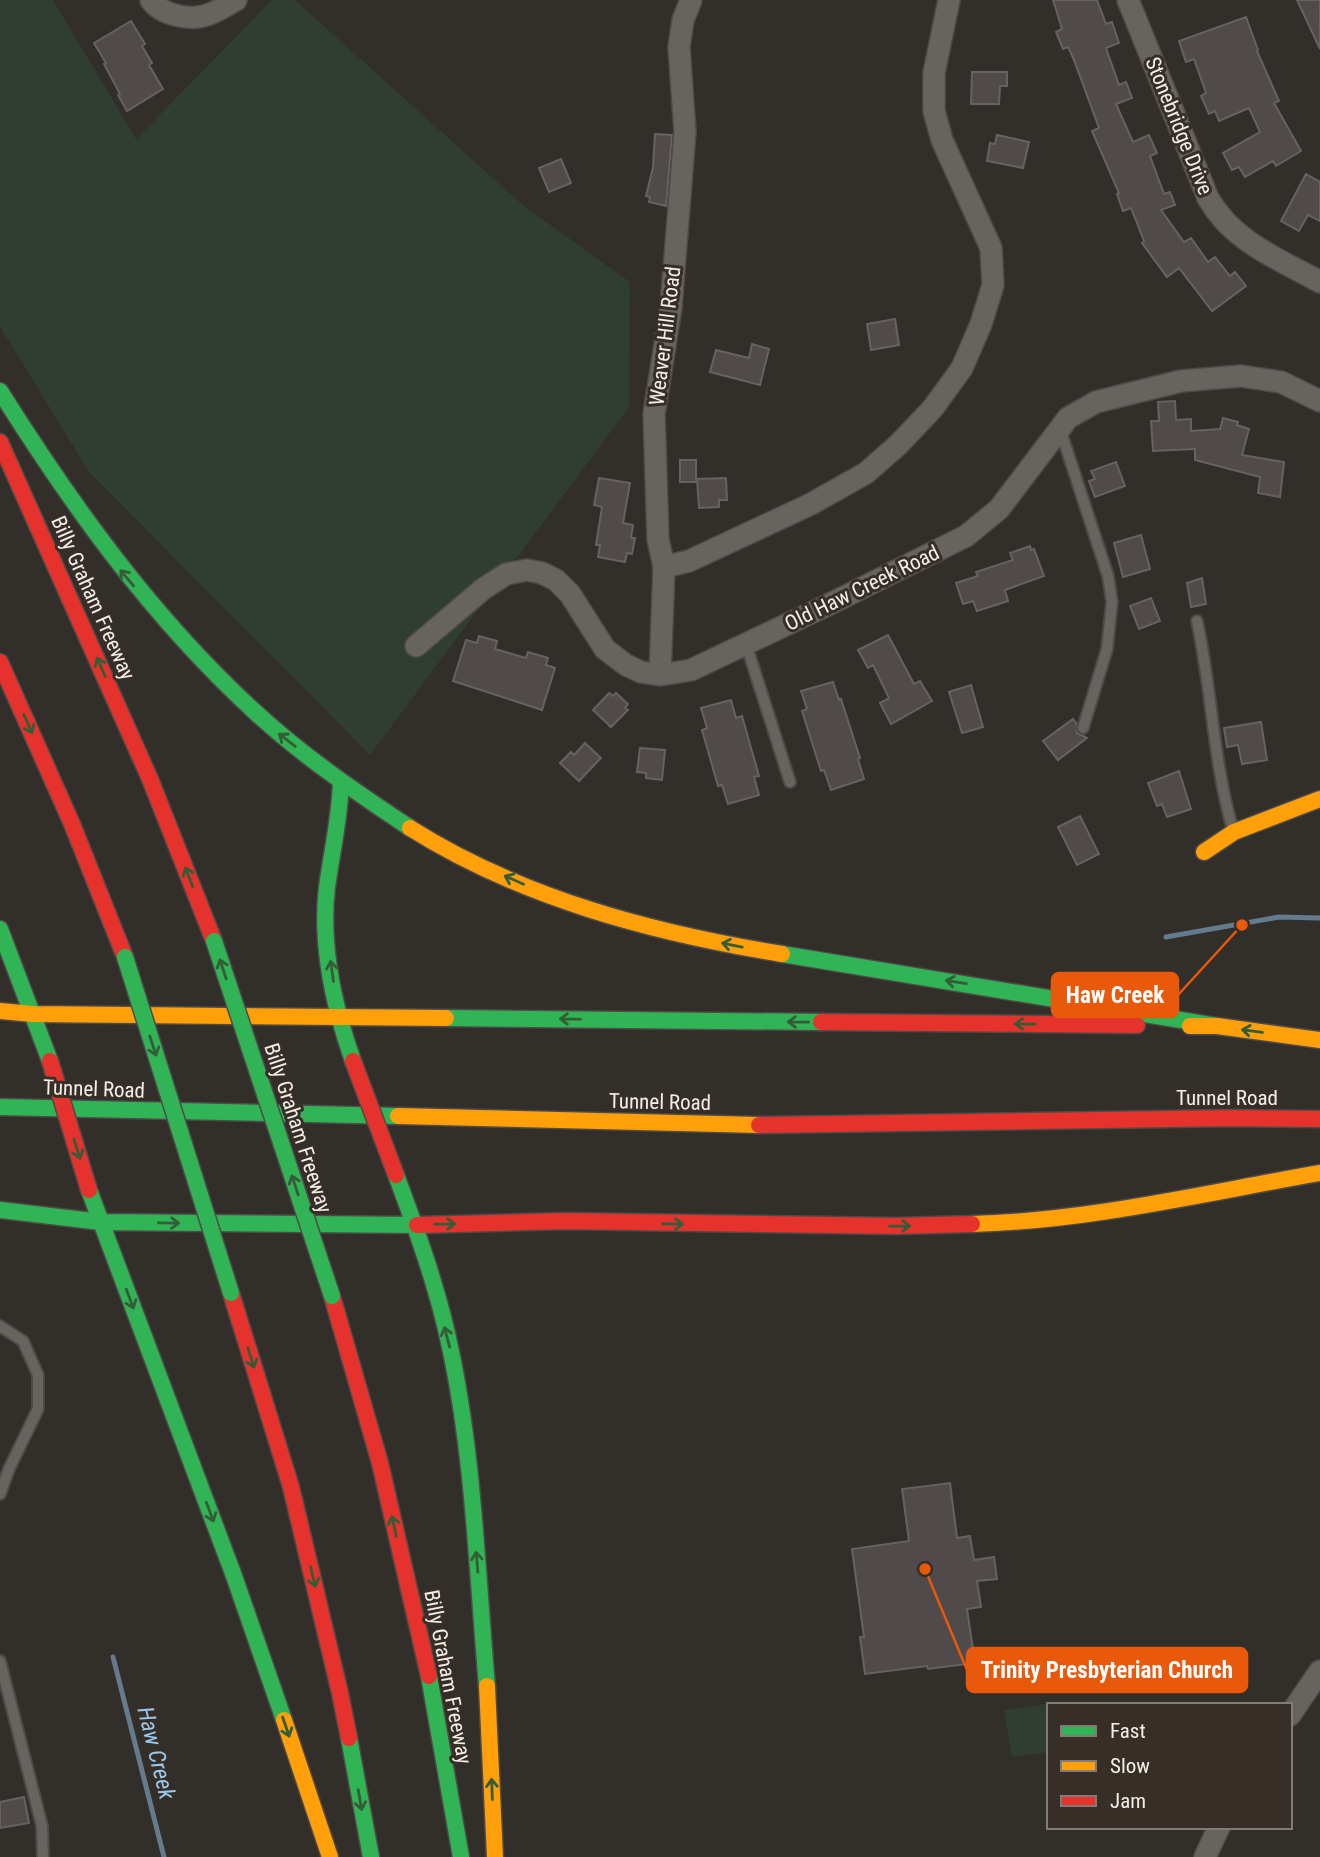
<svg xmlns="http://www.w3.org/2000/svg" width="1320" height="1857" viewBox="0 0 1320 1857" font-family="'Roboto Condensed',sans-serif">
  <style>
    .green { fill: #2f3d32 }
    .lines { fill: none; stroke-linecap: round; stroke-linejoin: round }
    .stream { stroke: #647b8e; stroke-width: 5 }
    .building { fill: #514a4a; stroke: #676262; stroke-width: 2 }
    .lane-casing { stroke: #4e4a47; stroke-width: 14 }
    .street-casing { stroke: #4e4a47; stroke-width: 24 }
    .fast-casing { stroke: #4e4a47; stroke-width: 19 }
    .slow-casing { stroke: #4e4a47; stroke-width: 19 }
    .jam-casing { stroke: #4e4a47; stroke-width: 19 }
    .lane { stroke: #676460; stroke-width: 10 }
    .street { stroke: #676460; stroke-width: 21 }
    .fast { stroke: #30b455; stroke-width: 16 }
    .slow { stroke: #ff9f0a; stroke-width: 16 }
    .jam { stroke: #e5322d; stroke-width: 16 }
    .fast-bridge-casing { stroke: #4e4a47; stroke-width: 19; stroke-linecap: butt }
    .jam-bridge-casing { stroke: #4e4a47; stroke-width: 19; stroke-linecap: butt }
    .fast-bridge { stroke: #30b455; stroke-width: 16 }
    .jam-bridge { stroke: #e5322d; stroke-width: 16 }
    .oneway { stroke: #345d37 }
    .labels { text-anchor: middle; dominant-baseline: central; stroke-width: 6; stroke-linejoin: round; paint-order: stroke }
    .street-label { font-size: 21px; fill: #f4eee9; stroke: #362e27 }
    .water-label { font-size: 23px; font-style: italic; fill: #98c9ee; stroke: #362e27 }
    .leader { fill: none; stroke: #e8590c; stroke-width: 2.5 }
    .callout-dot { fill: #e8590c; stroke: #362e27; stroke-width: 2.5 }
    .callout { fill: #e8590c; stroke: #e8590c; stroke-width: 2.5 }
    .callout-label { font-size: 23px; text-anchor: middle; font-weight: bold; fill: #fff }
  </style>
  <rect width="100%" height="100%" fill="#322e2a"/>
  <path class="green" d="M0 0H53L136 139 272 0H295L524 206 630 282 629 407 370 755 89 472 0 327Z
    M1058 1702V1705H1049V1752L1012 1757 1004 1710Z"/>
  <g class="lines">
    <path class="stream" d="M1166 937 1279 917 1320 918
      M113 1657 164 1857"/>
  </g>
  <path class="building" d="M1053 0H1097L1106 24 1112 22 1119 43 1106 48 1119 85 1126 82 1132 98 1116 104 1133 142 1149 135 1157 153 1150 156 1164 194 1170 192 1175 205 1161 210 1184 242 1191 238 1208 262 1215 257 1230 276 1235 272 1246 286 1212 311 1179 268 1167 277 1142 243 1144 241 1131 208 1123 211 1117 194 1119 193 1092 131 1099 128 1074 60 1068 47 1063 49 1056 32 1062 29Z
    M1297 0H1320V49Z
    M1246 17 1258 50 1257 51 1279 101 1274 103 1301 151 1276 166 1273 161 1245 177 1239 167 1232 170 1223 153 1260 132 1249 108 1219 121 1215 111 1209 114 1201 96 1206 93 1194 59 1186 62 1179 41Z
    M131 21 145 44 142 46 152 63 149 65 163 89 127 111 118 95 120 94 104 64 106 63 94 43Z
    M972 72H1007V86H1000L999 104H971Z
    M655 134 672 135 666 206 649 202 650 197 646 196 653 167Z
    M997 135 1029 142 1023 168 987 161 990 143 995 144Z
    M561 159 571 183 549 192 539 168Z
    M1306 174 1320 182V221L1308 215 1299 231 1281 221Z
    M895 319 899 345 871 350 867 324Z
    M752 344 769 349 760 385 710 372 716 350 749 358Z
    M1175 401 1176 420 1191 419V431L1220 429 1223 418 1238 422 1237 425 1249 429 1242 455 1284 462 1280 497 1258 493 1260 477 1195 460V449L1153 451 1151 421H1159L1158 402Z
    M680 460H696V482H680Z
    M1116 462 1125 486 1095 497 1089 481 1095 479 1091 471Z
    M599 478 630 483 623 523 633 525 631 538H635L632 554 627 553 625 562 598 557 600 545H596L602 507 594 505Z
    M726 478 727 500H719V507L699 508 697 479Z
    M1141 535 1150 569 1123 577 1114 543Z
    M1030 546 1031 550 1034 549 1044 576 1005 590 1008 601 977 611 973 601 963 604 956 583 978 576 976 572 1013 560 1010 553Z
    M1202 578 1206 604 1191 607 1187 583Z
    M1151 598 1160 621 1139 629 1130 606Z
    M888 635 914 684 920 681 932 701 891 724 880 703 889 698 873 665 868 668 858 650Z
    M479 636 497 641 495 649 526 658 528 652 548 658 546 665 555 668 542 710 453 681 466 640 477 643Z
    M833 682 839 700 841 699 860 758 858 759 864 779 831 790 824 770 821 771 802 711 807 709 801 691Z
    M971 685 983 727 962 733 949 692Z
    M609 693 613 696 616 693 628 704 625 708 628 710 611 727 593 710Z
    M731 700 736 718 742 716 759 776 754 777 759 795 728 804 722 785 718 786 702 730 707 728 701 708Z
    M1073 719 1076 723 1077 733 1087 738 1058 760 1043 741Z
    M1261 722 1267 760 1242 764 1238 745 1227 747 1224 728Z
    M585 743 601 758 579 781 560 763 571 752 574 755Z
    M640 748 665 750 662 780 646 778V773L637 772Z
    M1179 771 1191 809 1167 817 1162 804 1157 806 1148 783Z
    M1080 816 1099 854 1077 865 1058 827Z
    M950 1483 957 1538 970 1536 974 1560 994 1557 997 1579 977 1581 981 1607 967 1609 975 1663 928 1669 927 1666 865 1674 860 1637H864L852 1549 909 1541 902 1489Z
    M24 1797 29 1823 0 1828V1802Z"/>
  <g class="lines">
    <g class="lane-casing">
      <path id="lane" d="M1060 429 1108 576 1112 602 1107 649 1083 728
        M1197 621C1212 690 1213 762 1233 830
        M746 644 790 782
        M0 1326 23 1341 38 1375V1409L9 1469 0 1494
        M0 1661 42 1826 43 1857"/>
    </g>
    <g class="street-casing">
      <path id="street" d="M151 0C161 15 190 21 207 15 217 12 227 5 236 0
        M1128 0 1208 198C1233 242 1277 258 1320 282
        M664 567 689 561 811 504 866 473 899 444 933 408 962 368 981 324 993 285 991 248 942 140 934 111V73L949 0
        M416 646 483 589 506 574 527 570 542 573 556 580 570 594 605 649 626 665 641 672 660 675 691 670 832 603 966 536 999 509 1068 418 1096 402 1181 381 1241 376 1281 382 1320 401
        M660 675 664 567 658 539 654 414 671 307 685 132 679 47 683 20 691 0
        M1290 1715 1320 1671
        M1205 1857 1219 1827"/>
    </g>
    <g class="fast-casing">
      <path id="fast" d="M0 391C73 507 152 617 253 710 301 755 356 792 410 828
        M341 781C340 817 332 851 327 887 320 945 334 1007 353 1061
        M0 929 50 1061
        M782 954 1217 1026
        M446 1018 821 1022
        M0 1107 398 1116
        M396 1175C417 1231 438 1289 450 1347 474 1458 477 1573 487 1686
        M89 1190 234 1576 284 1720
        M0 1210 101 1222 417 1225
        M429 1676 461 1857
        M349 1738 371 1857"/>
    </g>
    <g class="slow-casing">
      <path id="slow" d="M410 828C521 898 653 933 782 954
        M1204 852 1234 832 1320 799
        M0 1011 33 1014 446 1018
        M1190 1026H1217L1320 1040
        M398 1116 759 1125
        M972 1224C1089 1221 1205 1193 1320 1173
        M487 1686 495 1857
        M284 1720 330 1857"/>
    </g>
    <g class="jam-casing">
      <path id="jam" d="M0 442 150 779 214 941
        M0 662 72 824 125 957
        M821 1022 1137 1025
        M759 1125 1233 1118 1320 1119
        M417 1225 566 1221 896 1226 972 1224
        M231 1293 291 1487 340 1693 349 1738
        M332 1296 380 1463 429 1676"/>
    </g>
    <use href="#lane" class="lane"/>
    <use href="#street" class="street"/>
    <use href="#fast" class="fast"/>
    <use href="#slow" class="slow"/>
    <use href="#jam" class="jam"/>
    <g class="fast-bridge-casing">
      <path id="fast-bridge" d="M214 941 332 1296
        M125 957 231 1293"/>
    </g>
    <g class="jam-bridge-casing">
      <path id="jam-bridge" d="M50 1061 89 1190
        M353 1061 396 1175"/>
    </g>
    <use href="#fast-bridge" class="fast-bridge"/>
    <use href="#jam-bridge" class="jam-bridge"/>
  </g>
  <defs><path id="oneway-shaft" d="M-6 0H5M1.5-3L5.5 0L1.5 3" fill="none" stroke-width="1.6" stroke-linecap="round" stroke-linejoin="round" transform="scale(1.75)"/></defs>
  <g class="oneway">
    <use href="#oneway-shaft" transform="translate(127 578) rotate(-130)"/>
    <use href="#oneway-shaft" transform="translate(101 667) rotate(-114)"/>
    <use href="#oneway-shaft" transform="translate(28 724) rotate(66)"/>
    <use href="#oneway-shaft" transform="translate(287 740) rotate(-142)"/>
    <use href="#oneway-shaft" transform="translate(189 877) rotate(-111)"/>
    <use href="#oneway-shaft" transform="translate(514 880) rotate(-156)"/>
    <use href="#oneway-shaft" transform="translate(732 945) rotate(-169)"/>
    <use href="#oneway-shaft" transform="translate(223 969) rotate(-108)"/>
    <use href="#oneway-shaft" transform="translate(332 971) rotate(-98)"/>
    <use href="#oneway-shaft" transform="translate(956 982) rotate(-171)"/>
    <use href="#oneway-shaft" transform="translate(570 1019) rotate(-179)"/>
    <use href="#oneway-shaft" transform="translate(798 1022) rotate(-179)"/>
    <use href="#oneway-shaft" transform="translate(1025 1024) rotate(-179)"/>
    <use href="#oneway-shaft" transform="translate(1252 1031) rotate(-172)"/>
    <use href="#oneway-shaft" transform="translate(153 1046) rotate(72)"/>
    <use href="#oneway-shaft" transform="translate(77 1149) rotate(73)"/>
    <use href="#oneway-shaft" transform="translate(295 1185) rotate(-108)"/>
    <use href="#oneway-shaft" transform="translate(169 1223) rotate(1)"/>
    <use href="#oneway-shaft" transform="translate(445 1224) rotate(-1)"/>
    <use href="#oneway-shaft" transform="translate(673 1224) rotate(1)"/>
    <use href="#oneway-shaft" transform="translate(900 1226) rotate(-1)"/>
    <use href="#oneway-shaft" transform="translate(130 1299) rotate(69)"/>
    <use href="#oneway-shaft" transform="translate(447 1337) rotate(-105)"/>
    <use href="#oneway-shaft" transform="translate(251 1358) rotate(73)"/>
    <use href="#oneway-shaft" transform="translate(210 1512) rotate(69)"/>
    <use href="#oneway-shaft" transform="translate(394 1526) rotate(-103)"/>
    <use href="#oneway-shaft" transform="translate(477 1562) rotate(-95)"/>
    <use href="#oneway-shaft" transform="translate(313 1577) rotate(77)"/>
    <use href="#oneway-shaft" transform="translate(286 1727) rotate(71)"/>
    <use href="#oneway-shaft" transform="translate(492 1789) rotate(-92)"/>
    <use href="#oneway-shaft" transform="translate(360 1800) rotate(80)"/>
  </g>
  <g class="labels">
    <g class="street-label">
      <text transform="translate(1179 126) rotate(68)">Stonebridge Drive</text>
      <text transform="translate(665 336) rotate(-83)">Weaver Hill Road</text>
      <text transform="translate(862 588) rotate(-26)">Old Haw Creek Road</text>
      <text transform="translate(93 598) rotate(66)">Billy Graham Freeway</text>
      <text transform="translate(94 1089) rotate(2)">Tunnel Road</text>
      <text x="1227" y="1098">Tunnel Road</text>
      <text transform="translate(660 1102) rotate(1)">Tunnel Road</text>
      <text transform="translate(298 1128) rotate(72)">Billy Graham Freeway</text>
      <text transform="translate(448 1677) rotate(79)">Billy Graham Freeway</text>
    </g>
    <g class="water-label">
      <text transform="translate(156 1753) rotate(76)">Haw Creek</text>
    </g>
  </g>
  <path class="leader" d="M1242 925L1178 995M925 1569L967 1670"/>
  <g class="callout-dot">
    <circle cx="1242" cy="925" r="7"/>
    <circle cx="925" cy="1569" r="7"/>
  </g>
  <g class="callout">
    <rect x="1052" y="973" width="126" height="44" rx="7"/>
    <rect x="967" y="1648" width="280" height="44" rx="7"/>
  </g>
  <g class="callout-label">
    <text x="1115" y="1003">Haw Creek</text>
    <text x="1107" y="1678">Trinity Presbyterian Church</text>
  </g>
  <rect x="1047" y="1703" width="245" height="126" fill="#362e27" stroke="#827b75" stroke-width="2"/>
  <rect x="1061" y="1726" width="35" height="10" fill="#30b455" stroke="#827b75" stroke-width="2"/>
  <text x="1110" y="1738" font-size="21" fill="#f4eee9">Fast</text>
  <rect x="1061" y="1761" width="35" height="10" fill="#ff9f0a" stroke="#827b75" stroke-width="2"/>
  <text x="1110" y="1773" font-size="21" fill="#f4eee9">Slow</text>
  <rect x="1061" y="1796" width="35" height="10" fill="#e5322d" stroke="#827b75" stroke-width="2"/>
  <text x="1110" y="1808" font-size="21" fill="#f4eee9">Jam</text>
</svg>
